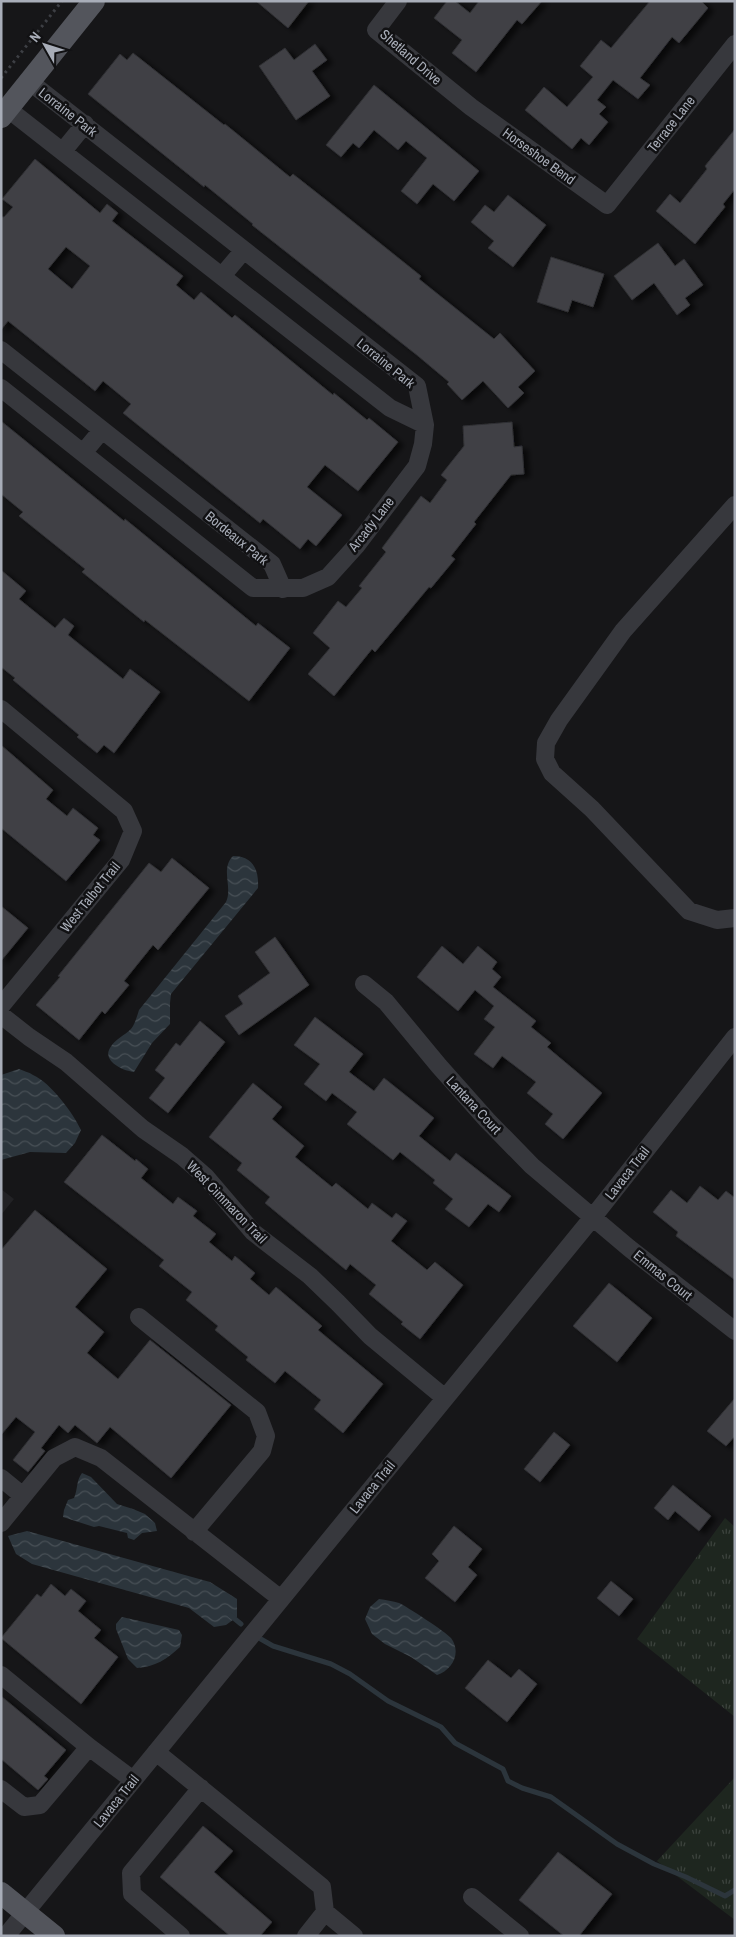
<svg xmlns="http://www.w3.org/2000/svg" width="736" height="1937" viewBox="0 0 736 1937" font-family="'Archivo Narrow',sans-serif">
  <style>
    .built { fill: #222225 }
    .grass { fill: url(#grass-tufts) }
    .water { fill: url(#water-waves) }
    .lines { fill: none; stroke-linecap: round; stroke-linejoin: round }
    .stream { stroke: #2c353c; stroke-width: 5 }
    .building { fill: #404145; stroke: #303034; fill-rule: evenodd; filter: url(#shadow) }
    .path { stroke: #3d3f44; stroke-width: 3; stroke-dasharray: 2.5 4; stroke-linecap: butt }
    .minor { stroke: #37383d; stroke-width: 18 }
    .major { stroke: #53555c; stroke-width: 22 }
    .labels { text-anchor: middle; dominant-baseline: central; stroke-width: 5; stroke-linejoin: round; paint-order: stroke }
    .street-label { font-size: 14px; fill: #a8adb8; stroke: #111113 }
  </style>
  <defs>
    <pattern id="grass-tufts" width="24" height="20" patternUnits="userSpaceOnUse" patternTransform="scale(1.25)"><rect width="24" height="20" fill="#1e261f"/><path d="M3 7l-1-3M5 7V3M7 7l1-3M15 17l-1-3M17 17v-4M19 17l1-3" fill="none" stroke="#3c433d"/></pattern>
    <pattern id="water-waves" width="16" height="10" patternUnits="userSpaceOnUse" patternTransform="scale(1.25)"><rect width="16" height="10" fill="#2c353c"/><path d="M0 5q4-4 8 0t8 0" fill="none" stroke="#485056"/></pattern>
    <filter id="shadow"><feDropShadow dx="5.5" dy="3" stdDeviation="2.5" flood-color="#0009"/></filter>
  </defs>
  <rect width="100%" height="100%" fill="#161618"/>
  <path class="built" d="M1 1189 14 1199 1 1215Z"/>
  <path class="grass" d="M725 1518 735 1527V1717L637 1639Z
    M735 1777V1920L657 1861Z"/>
  <path class="water" d="M233 856C254 856 259 871 258 888L171 994 170 1003V1024L152 1043 134 1072C123 1071 102 1061 110 1048 114 1040 125 1035 131 1029 135 1024 137 1016 139 1010L226 902C233 887 220 869 233 856Z
    M19 1069C23 1071 29 1072 33 1075 51 1083 73 1113 81 1130L75 1143 66 1153 30 1152 1 1160V1075Z
    M82 1473 91 1477 117 1504 133 1509 145 1514 155 1523 157 1531 142 1533 134 1540 128 1538 127 1533 99 1526 94 1527 63 1517 64 1510 68 1500 74 1498C78 1489 76 1481 82 1473Z
    M27 1531 210 1582 237 1599V1617L226 1625 214 1627 189 1608 32 1564 16 1554 8 1536Z
    M379 1599C386 1600 393 1601 399 1603 406 1606 446 1632 451 1638 462 1653 452 1670 437 1675L411 1657 385 1644 372 1634 365 1619 370 1607Z
    M122 1617 179 1630 182 1635 180 1647C167 1659 155 1667 137 1668L128 1659 116 1629V1624Z"/>
  <g class="lines">
    <path class="stream" d="M230 1615 241 1624
      M259 1638 273 1646 331 1664 350 1674 388 1701 441 1727 455 1743 503 1769 508 1781 522 1788 551 1797 617 1844 654 1864 686 1877 725 1896 735 1890"/>
  </g>
  <path class="building" d="M256 1H309L288 28Z
    M447 1H455L470 13 479 1H542L522 24 517 20 476 72 452 53 462 40 434 18Z
    M650 1H701L708 8 679 43 672 37 640 78 650 85 638 99 613 80 597 100 606 107 599 114 608 122 589 145 581 138 572 149 525 110 544 87 567 107 593 77 580 66 601 40 611 48Z
    M315 44 327 60 312 71 330 96 296 120 259 66 285 48 294 60Z
    M133 53 224 125 225 124 290 177 293 174 326 200 421 276 419 279 494 339 500 333 535 371 518 387 524 393 508 408 483 381 462 400 447 384 449 382 418 356 252 225 253 224 205 185 204 187 88 94 120 54 127 60Z
    M374 85 479 171 454 201 433 184 417 204 401 191 427 158 406 141 398 150 374 130 359 148 353 143 341 157 326 145Z
    M735 129V189L723 204 725 207 695 244 656 211 670 194 680 203 707 169 705 166Z
    M35 159 100 213 107 204 118 213 112 221 183 276 176 285 194 300 201 292 232 318 235 315 333 395 334 393 367 420 369 418 398 442 358 491 325 465 307 487 342 515 316 546 308 539 300 549 263 519 260 523 123 413 131 404 103 381 95 391 8 321 1 330V217H4L13 207 2 199ZM66 247 90 266 72 289 48 269Z
    M508 195 546 225 513 267 488 248 494 241 471 222 485 205 494 212Z
    M658 243 675 266 684 259 703 285 685 298 690 305 677 315 654 283 632 300 614 276Z
    M551 257 604 274 593 307 572 300 568 312 537 302Z
    M1 421 124 521 125 519 256 626 258 623 290 648 249 701 145 620 144 622 82 572 85 569 19 516 23 512 1 494Z
    M512 422 514 447 522 446 524 474 511 475 474 522 476 524 451 556 455 559 431 588 429 587 375 652 372 649 334 696 308 674 330 648 313 633 338 601 346 607 362 588 359 586 386 552 382 548 421 496 430 503 447 480 441 475 464 446 463 426Z
    M1 570 26 591 19 599 55 628 64 618 74 626 68 635 123 679 130 669 160 692 114 753 104 745 97 753 77 737 79 735 13 680 15 678 1 667Z
    M1 745 53 790 46 799 67 816 73 808 98 828 93 835 100 840 66 881 1 828Z
    M172 858 209 888 158 950 153 945 124 981 129 985 105 1014 102 1011 79 1040 36 1005 60 977 58 976 149 863 161 872Z
    M1 906 28 928 1 961Z
    M275 937 309 985 239 1035 225 1016 243 1004 238 996 270 973 255 952Z
    M442 946 463 964 478 946 497 962 492 969 501 977 493 987 536 1021 531 1027 551 1043 547 1047 602 1093 563 1139 545 1124 553 1114 527 1093 536 1082 502 1056 493 1068 474 1054 495 1027 484 1019 494 1006 475 990 458 1011 417 977Z
    M315 1017 363 1054 349 1072 374 1091 384 1078 434 1118 419 1136 450 1161 456 1153 511 1196 499 1212 488 1204 469 1227 445 1209 453 1199 433 1183 435 1180 400 1152 393 1160 347 1124 357 1112 332 1093 326 1101 304 1084 320 1064 294 1045Z
    M200 1021 225 1042 168 1113 149 1098 165 1078 155 1070 176 1043 180 1046Z
    M253 1083 282 1107 272 1119 304 1146 295 1157 332 1187 336 1183 368 1209 372 1203 392 1218 396 1213 407 1221 391 1241 427 1270 435 1262 463 1285 420 1339 401 1324 403 1322 369 1294 376 1285 350 1264 346 1270 265 1203 270 1197 237 1170 242 1163 209 1137Z
    M102 1135 135 1161 136 1159 148 1169 141 1178 173 1204 178 1197 197 1211 193 1216 216 1234 209 1242 232 1261 235 1256 255 1273 250 1279 269 1295 276 1287 322 1326 318 1330 383 1384 343 1433 314 1409 321 1400 285 1371 275 1383 246 1360 248 1357 215 1330 218 1326 186 1300 192 1292 159 1266 164 1260 64 1182Z
    M700 1186 718 1200 726 1191 735 1198V1280L676 1236 678 1232 653 1212 671 1190 687 1203Z
    M35 1210 107 1269 75 1307 104 1332 87 1353 118 1379 150 1340 231 1405 171 1478 110 1427 97 1443 75 1425 68 1433 59 1425 41 1448 45 1451 28 1472 13 1460 35 1432 16 1417 1 1435V1250Z
    M609 1283 652 1318 617 1362 573 1326Z
    M735 1398V1436L726 1446 707 1431Z
    M554 1432 570 1445 540 1482 524 1469Z
    M673 1485 711 1516 699 1531 675 1511 668 1520 654 1508Z
    M454 1526 482 1549 468 1567 477 1575 455 1602 425 1578 439 1561 432 1554Z
    M611 1581 633 1599 619 1616 597 1598Z
    M51 1584 65 1596 71 1589 86 1601 78 1611 101 1630 94 1638 118 1657 81 1704 1 1638 37 1594 41 1597Z
    M488 1660 511 1678 519 1669 537 1684 507 1722 465 1688Z
    M1 1696 66 1750 44 1776 48 1779 38 1790 1 1759Z
    M203 1826 233 1851 214 1872 272 1922 260 1936H230L160 1877Z
    M558 1852 612 1894 579 1936H564L519 1900Z"/>
  <g class="lines">
    <path class="path" d="M1 78 62 1"/>
    <path class="minor" d="M398 1 376 30 471 107 607 205 735 44
      M8 109 390 408 425 425
      M63 151 85 124
      M222 276 244 250
      M1 350 272 564 283 589
      M1 388 253 588H303L328 577 356 546 417 466 423 444 425 425 417 386 30 82
      M83 453 102 430
      M735 505 623 631 559 720 546 743 545 759 552 773 592 809 689 911 717 920 735 918
      M1 709 124 811 133 831 121 860 1 1006
      M364 984 386 1002 439 1066 487 1120 532 1166 629 1248 735 1331
      M1 1015 29 1037 66 1062 143 1129 182 1156 206 1177 253 1232 310 1276 338 1303 370 1336 445 1398
      M139 1317 257 1412 266 1436 262 1451 194 1532
      M1 1478 23 1496
      M1 1523 54 1458 75 1447 101 1458 281 1599
      M1 1675 89 1747 40 1805 24 1807 1 1789
      M89 1747 133 1780
      M156 1752 322 1887 325 1912 354 1936
      M472 1897 520 1936
      M6 1936 593 1217 735 1037
      M181 1936 132 1894 131 1873 201 1788
      M306 1936 325 1912"/>
    <path class="major" d="M1 117 94 1
      M1 1893 54 1936"/>
  </g>
  <g class="labels">
    <g class="street-label">
      <text transform="translate(411 57) rotate(41)">Shetland Drive</text>
      <text transform="translate(68 112) rotate(38)">Lorraine Park</text>
      <text transform="translate(671 124) rotate(-52)">Terrace Lane</text>
      <text transform="translate(539 156) rotate(36)">Horseshoe Bend</text>
      <text transform="translate(386 363) rotate(39)">Lorraine Park</text>
      <text transform="translate(371 524) rotate(-52)">Arcady Lane</text>
      <text transform="translate(237 538) rotate(39)">Bordeaux Park</text>
      <text transform="translate(90 897) rotate(-51)">West Talbot Trail</text>
      <text transform="translate(474 1105) rotate(47)">Lantana Court</text>
      <text transform="translate(627 1173) rotate(-52)">Lavaca Trail</text>
      <text transform="translate(227 1202) rotate(46)">West Cimmaron Trail</text>
      <text transform="translate(663 1275) rotate(39)">Emmas Court</text>
      <text transform="translate(372 1487) rotate(-51)">Lavaca Trail</text>
      <text transform="translate(116 1801) rotate(-51)">Lavaca Trail</text>
    </g>
  </g>
  <rect width="736" height="1937" fill="none" stroke="#a8adb8" stroke-width="5"/>
  <g transform="translate(45 45) rotate(309)" stroke="#111113" stroke-width="4" paint-order="stroke">
  <path d="M0-4L9 19L0 12L-9 19Z" fill="#a8adb8"/>
  <text y="-8" font-size="14" font-weight="bold" text-anchor="middle" fill="#a8adb8">N</text>
  </g>
</svg>
